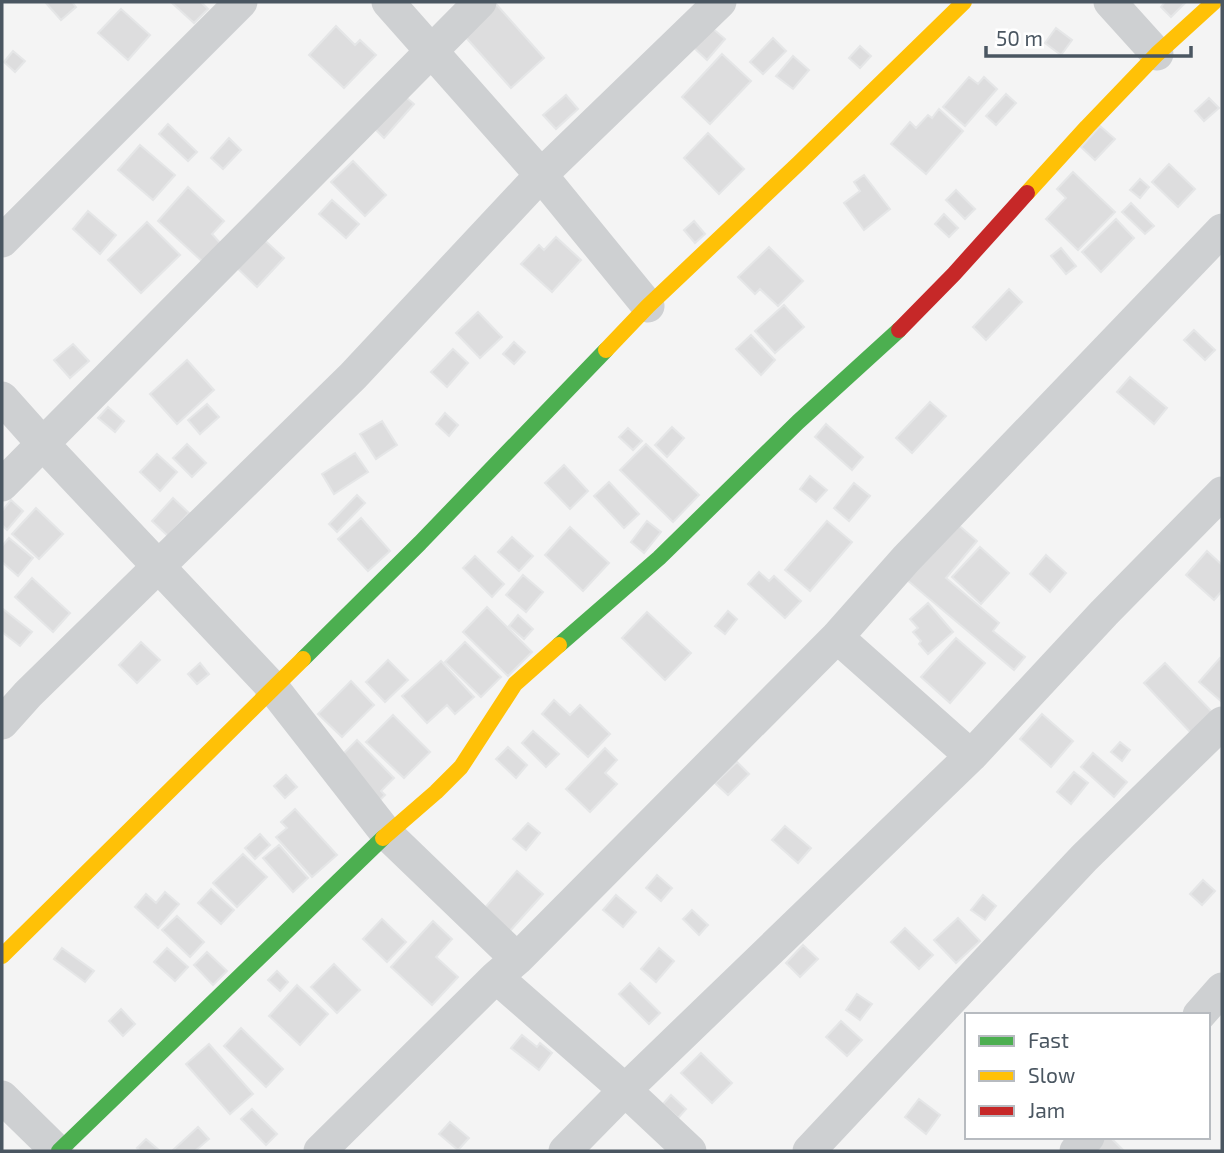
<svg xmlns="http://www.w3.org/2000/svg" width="1224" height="1153" viewBox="0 0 1224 1153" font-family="'Exo 2',sans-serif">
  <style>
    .building { fill: #ddddde; stroke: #e5e6e7; stroke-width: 2 }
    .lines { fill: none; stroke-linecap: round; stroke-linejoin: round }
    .street { stroke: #ced0d2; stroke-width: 33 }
    .fast { stroke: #4caf50; stroke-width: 16 }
    .slow { stroke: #ffc107; stroke-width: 16 }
    .jam { stroke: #c62828; stroke-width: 16 }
  </style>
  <rect width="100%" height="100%" fill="#f4f4f4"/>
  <path class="building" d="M45 2H72L76 7 61 20Z
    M171 2H201L208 9 194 23Z
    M1165 2H1186L1171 17 1161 7Z
    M496 4 544 58 511 88 462 33Z
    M121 9 150 35 128 60 98 33Z
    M336 26 355 45 360 40 376 55 344 88 309 55Z
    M712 28 725 39 707 60 694 48Z
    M1056 28 1072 40 1061 55 1045 43Z
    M773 38 786 51 763 74 750 62Z
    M860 46 871 56 860 68 849 58Z
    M13 51 25 61 15 72 4 62Z
    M722 54 751 81 710 124 682 97Z
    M793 56 809 70 793 89 776 76Z
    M969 77 978 84 984 77 997 89 965 126 943 107Z
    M401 93 414 104 384 138 372 126Z
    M1006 94 1016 103 996 125 986 116Z
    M566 95 578 109 556 129 543 115Z
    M1209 98 1219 108 1204 121 1195 111Z
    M939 109 963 131 926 174 891 144 910 122 916 128 928 115 932 118Z
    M168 124 197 152 188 161 159 134Z
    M1100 126 1115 139 1095 160 1081 147Z
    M708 133 744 169 719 194 684 158Z
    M229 138 241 150 223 169 211 158Z
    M140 145 175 175 153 200 118 170Z
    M353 161 386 195 365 216 331 182Z
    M1169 164 1195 189 1178 207 1152 182Z
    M1073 172 1115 212 1078 250 1046 219 1066 198 1057 189Z
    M864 175 890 209 864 230 844 203 860 191 854 182Z
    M1140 179 1149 187 1140 198 1130 190Z
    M188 187 224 221 212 234 221 244 204 263 158 221Z
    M956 190 975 209 965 219 946 200Z
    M332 200 359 224 346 238 319 214Z
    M1131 203 1154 226 1145 234 1122 212Z
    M88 211 116 235 100 254 73 229Z
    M944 214 958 228 949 237 935 224Z
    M1116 219 1134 238 1101 272 1082 252Z
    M694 221 705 234 695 243 684 230Z
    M147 222 180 255 141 293 108 260Z
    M260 236 284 258 257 287 234 265Z
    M556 237 581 260 552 292 521 264 539 245 544 250Z
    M769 247 803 281 778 306 760 289 755 294 738 277Z
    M1061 248 1076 266 1066 274 1051 256Z
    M1009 289 1022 302 986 340 973 327Z
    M784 305 804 327 775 353 755 331Z
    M478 312 502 337 480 358 456 333Z
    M1194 330 1215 350 1205 360 1184 340Z
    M751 335 775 360 761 375 736 349Z
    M514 342 525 352 514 364 503 354Z
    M73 344 89 361 70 378 54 360Z
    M453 349 468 363 447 387 431 372Z
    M187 360 214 390 177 424 150 394Z
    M1130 377 1167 408 1154 424 1117 392Z
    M930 402 946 416 912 453 896 438Z
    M207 404 219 417 200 434 188 420Z
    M108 407 124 421 115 432 98 418Z
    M445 413 458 425 449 436 436 424Z
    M382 421 397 445 376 459 360 434Z
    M826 424 863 457 852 470 815 437Z
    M672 427 684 438 667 457 655 445Z
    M628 428 642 441 633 450 619 437Z
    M187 444 206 463 192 477 173 458Z
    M646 444 699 495 673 522 620 470Z
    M355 453 368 472 334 494 322 474Z
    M157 454 177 472 160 491 140 472Z
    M564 465 588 491 570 509 545 483Z
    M810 476 827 490 816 502 800 489Z
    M609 482 639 514 624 528 594 496Z
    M854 483 870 496 849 521 834 508Z
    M357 495 365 503 337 532 329 524Z
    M173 498 189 513 168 536 152 521Z
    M11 500 23 511 7 530 2 525V511Z
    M36 508 63 534 39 559 12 534Z
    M361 518 390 551 368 571 338 539Z
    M647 521 661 532 644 553 631 542Z
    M827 521 852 542 810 591 785 570Z
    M956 523 977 541 946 578 999 623 993 631 1025 657 1014 670 907 580Z
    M570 527 609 563 583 591 545 555Z
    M512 537 533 556 519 571 498 552Z
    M9 538 33 558 18 576 2 562V546Z
    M980 547 1009 573 981 604 952 577Z
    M1207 551 1222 565V591L1214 600 1186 575Z
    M1046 555 1066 573 1050 592 1030 574Z
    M475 556 504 584 492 597 463 568Z
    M759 572 769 581 774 576 801 601 785 618 748 584Z
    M523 575 543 592 526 612 506 595Z
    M32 578 70 613 53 632 15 597Z
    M928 603 953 632 928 654 919 644 921 641 913 632 918 628 910 619Z
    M487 607 532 652 508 676 463 632Z
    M3 609 32 632 20 646 2 632V611Z
    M728 611 737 619 725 634 715 626Z
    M647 612 691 653 665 680 622 638Z
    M518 615 533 629 524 639 509 626Z
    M956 638 985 663 950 703 921 677Z
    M141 642 160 660 137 683 119 665Z
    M465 642 501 677 481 697 445 662Z
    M1220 658 1222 660V702L1199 682Z
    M388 660 408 680 385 702 366 682Z
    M441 661 474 697 455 714 447 705 427 723 402 696Z
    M200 663 209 674 197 684 188 674Z
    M1165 663 1215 715 1193 735 1144 683Z
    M351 681 374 705 342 737 318 714Z
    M554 700 570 715 580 705 610 734 588 757 542 714Z
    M1042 714 1073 741 1051 767 1020 739Z
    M393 715 430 752 404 778 366 742Z
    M533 731 559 754 546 767 522 743Z
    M357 740 394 778 381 791 385 795 375 805 335 762Z
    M1120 742 1130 750 1122 761 1111 752Z
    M508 747 527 765 516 778 496 759Z
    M605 748 617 760 605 773 617 784 590 812 566 789Z
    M1093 753 1127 782 1114 797 1081 767Z
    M737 762 749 774 728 795 715 783Z
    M1074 772 1088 783 1071 804 1057 792Z
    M286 775 297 787 285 798 274 786Z
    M295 809 337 855 312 877 276 837 287 828 281 822Z
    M528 823 540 833 526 850 513 839Z
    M785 826 811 848 798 863 772 840Z
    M260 834 270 845 255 859 245 848Z
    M279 845 308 878 293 892 263 858Z
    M243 854 267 877 237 907 213 883Z
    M517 871 543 894 509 932 483 910Z
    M657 875 672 888 661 901 646 888Z
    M1203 880 1215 891 1202 905 1190 894Z
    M211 889 234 910 221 924 198 903Z
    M165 892 179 904 158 928 135 907 146 894 156 903Z
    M616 895 636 912 623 927 603 910Z
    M983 895 996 906 985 920 971 910Z
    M692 910 708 925 699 935 683 919Z
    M177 916 204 942 190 957 162 930Z
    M958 918 980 941 956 963 934 940Z
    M382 919 406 942 387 962 363 939Z
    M433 921 452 939 436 957 458 977 432 1005 391 967Z
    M905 928 933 955 919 969 891 942Z
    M803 945 818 959 800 977 786 963Z
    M62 948 94 971 85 982 54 959Z
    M167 948 188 967 175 981 154 962Z
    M659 948 674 961 656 982 641 969Z
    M207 952 227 971 213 985 194 965Z
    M334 964 360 990 337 1013 311 987Z
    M277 971 288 982 280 991 268 980Z
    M630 983 660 1013 649 1024 619 994Z
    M297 985 328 1014 300 1045 269 1016Z
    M857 994 872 1004 860 1020 846 1010Z
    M121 1009 135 1024 123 1036 109 1021Z
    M841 1021 862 1040 847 1056 826 1037Z
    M241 1028 283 1069 266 1087 224 1046Z
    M522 1035 537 1047 540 1043 552 1053 539 1070 511 1048Z
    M209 1044 253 1094 230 1114 186 1064Z
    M701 1053 732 1083 712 1103 681 1073Z
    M671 1095 686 1109 678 1118 663 1104Z
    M919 1099 940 1115 926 1134 905 1117Z
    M252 1109 277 1134 266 1145 241 1119Z
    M450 1122 469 1138 458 1150 439 1134Z
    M198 1127 209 1139 195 1151H172Z
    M1104 1137H1110L1124 1151H1092Z
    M146 1139 160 1151H140L137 1148Z"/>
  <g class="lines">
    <path class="street" d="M388 2 541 175 648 306
      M1110 2 1157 54
      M2 241 241 2
      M2 398 43 444 273 688 387 834 517 959
      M2 485 480 2
      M837 637 971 756
      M2 723 28 694 353 376 541 175 720 2
      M496 977 625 1090 690 1151
      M1199 1015 1222 989
      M2 1097 57 1151
      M320 1151 496 977 517 959 837 637 906 559 1222 230
      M565 1151 625 1090 971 756 1104 613 1222 493
      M809 1151 1084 858 1222 723
      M1076 1151 1088 1137"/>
    <path class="fast" d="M559 645 659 558 798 422 899 330
      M303 659 420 543 606 350
      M59 1151 383 838"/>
    <path class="slow" d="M1027 193 1087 127 1157 54 1214 2
      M606 350 648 306 799 163 964 2
      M383 838 436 792 461 767 515 684 559 645
      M2 956 303 659"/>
    <path class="jam" d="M899 330 954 274 1027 193"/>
  </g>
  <rect width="1224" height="1153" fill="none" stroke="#4a5661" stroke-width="7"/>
  <rect x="965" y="1013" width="245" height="126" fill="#ffffff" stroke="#b7bbc0" stroke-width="2"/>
  <rect x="979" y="1036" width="35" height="10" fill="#4caf50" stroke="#b7bbc0" stroke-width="2"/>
  <text x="1028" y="1048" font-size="21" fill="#4a5661">Fast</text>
  <rect x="979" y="1071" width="35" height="10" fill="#ffc107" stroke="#b7bbc0" stroke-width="2"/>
  <text x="1028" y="1083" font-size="21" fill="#4a5661">Slow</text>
  <rect x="979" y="1106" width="35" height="10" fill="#c62828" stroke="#b7bbc0" stroke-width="2"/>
  <text x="1028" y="1118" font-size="21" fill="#4a5661">Jam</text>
  <path d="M986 46v10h205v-10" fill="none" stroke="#4a5661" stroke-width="3.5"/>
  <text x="996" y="46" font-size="21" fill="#4a5661" stroke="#ffffff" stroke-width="5" paint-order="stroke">50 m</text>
</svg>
